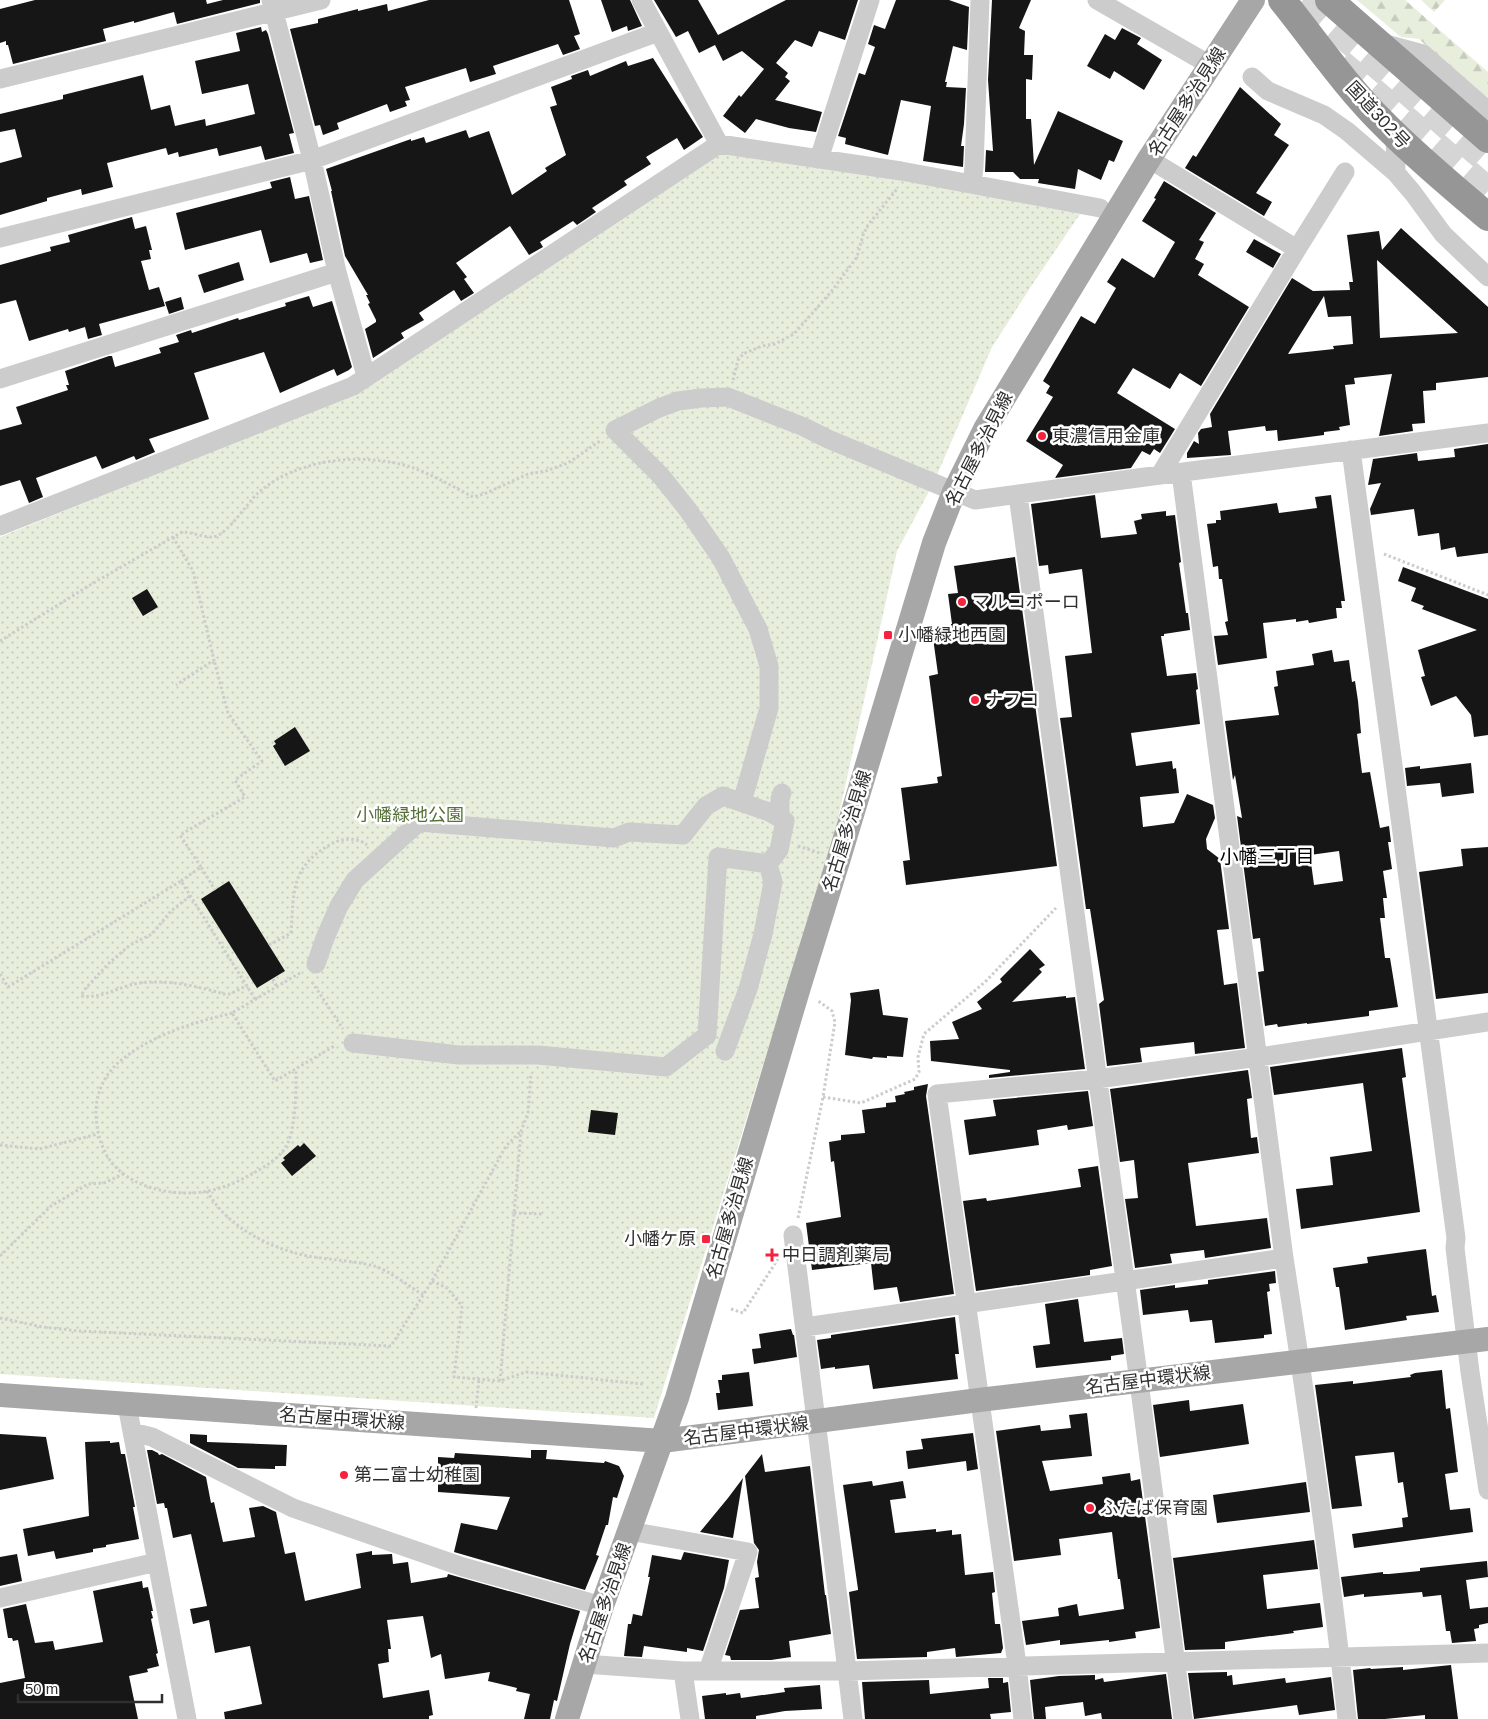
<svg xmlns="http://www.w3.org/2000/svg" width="1488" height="1719" viewBox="0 0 1488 1719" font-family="Helvetica,'Noto Sans JP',sans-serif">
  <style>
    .forest { fill: url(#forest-firs) }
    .park { fill: url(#park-dots) }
    .building { fill: #161616; fill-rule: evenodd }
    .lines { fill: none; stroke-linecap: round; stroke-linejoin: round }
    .highway-tunnel { stroke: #d5d5d5; stroke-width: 28; stroke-dasharray: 28 14; stroke-linecap: butt }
    .path { stroke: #ccc; stroke-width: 3; stroke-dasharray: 2.5 2.5; stroke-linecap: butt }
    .minor { stroke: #ccc; stroke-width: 19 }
    .major { stroke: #a7a7a7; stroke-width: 24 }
    .highway { stroke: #969696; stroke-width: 28 }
    .poi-dot { fill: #f6223e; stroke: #fff; stroke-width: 2 }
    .labels { text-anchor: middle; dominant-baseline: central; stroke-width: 5; stroke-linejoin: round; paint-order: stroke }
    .street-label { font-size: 18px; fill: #2f2f2f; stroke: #fff }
    .poi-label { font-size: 18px; fill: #2f2f2f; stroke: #fff; text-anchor: start }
    .park-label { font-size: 18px; fill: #557038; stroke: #fff }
    .neighbourhood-label { font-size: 19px; fill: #000; stroke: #fff }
  </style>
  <defs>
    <pattern id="forest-firs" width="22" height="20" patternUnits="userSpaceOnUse" patternTransform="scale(1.25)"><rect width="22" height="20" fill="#e7eedc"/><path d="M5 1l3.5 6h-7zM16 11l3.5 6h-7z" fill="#c6ccbd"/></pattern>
    <pattern id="park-dots" width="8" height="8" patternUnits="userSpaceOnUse" patternTransform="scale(1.25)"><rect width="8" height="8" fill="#e7eedc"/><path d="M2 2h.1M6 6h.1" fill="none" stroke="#c6ccbd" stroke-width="1.8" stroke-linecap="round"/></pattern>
  </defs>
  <rect width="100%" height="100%" fill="#fff"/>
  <path class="forest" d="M1357 0H1405L1488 72V102L1419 39 1401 37Z
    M1421 0H1445L1434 12Z"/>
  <path class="park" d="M731 146 1080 214 1032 285 992 347 934 482 897 551 835 832 654 1418 0 1374V537L362 391Z"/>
  <path class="building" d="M35 0H206L207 4 223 0H260V3L177 24 174 12 134 23V21L103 29 106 41 13 64 8 45H6V41L0 43V9Z
    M429 0H569L580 34 574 36 580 49 563 55 558 44 493 66 496 74 470 82 466 68 405 87 410 100 405 101 407 106 390 112 387 104 337 123 339 129 323 135 320 125 315 126 290 29 318 23V19L358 9V11L387 4 388 11Z
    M601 0H630L642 26 628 31 627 26 612 32Z
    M654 0H698L718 35 786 0H858L845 40 819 31 812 47 795 40 776 63 788 73 785 77 790 81 775 100 822 112 816 132 789 128 756 119 745 133 723 116 739 95 741 97 764 69 742 51 723 61 715 45 699 53 688 31 676 37Z
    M896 0H949L969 7 967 50 953 46 945 82H947L946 87 966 88 964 124 961 146H964L963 167 923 161 931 106 901 100 888 155 845 144 846 138 838 136 859 73 865 75 875 47 868 44 874 25 885 29Z
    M992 0H1031L1019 28 1025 31 1024 55H1033L1032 80 1026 79V119H1031L1034 165 1058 111 1123 141 1114 162 1109 160 1101 180 1078 169 1075 189 1038 183 1039 179H1020L1013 172H985L986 150 993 151 988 80Z
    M261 27 262 32 266 30 268 34 294 133 289 134 294 153 265 160 261 146 219 156 217 148 179 157 178 152 168 155 166 148 107 163 113 187 82 195 81 189 47 198V201L0 215V163L22 157 15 129 0 132V114L63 99V95L143 75 151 110 170 105 175 126 205 119 206 126 255 114 248 84 202 94 195 61 240 51 236 33Z
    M1122 28 1141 38 1137 44 1162 60 1144 90 1114 71 1110 79 1087 66 1105 34 1115 40Z
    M653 58 703 137 684 150 677 138 646 157 651 164 624 181 627 185 592 208 596 212 577 225 573 221 540 242 543 247 529 255 510 226 456 263 467 277 464 279 474 293 461 301 454 290 419 313 424 320 401 333 404 338 373 358 365 329 376 322V320L368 304 370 303 366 295H368L345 256 331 191H332L326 169 411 139V141L424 137 426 143 466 130 469 138 489 131 512 195 547 171 545 168 566 155 550 107 557 105 551 87 572 79 571 76 588 70 590 76 626 61 628 66Z
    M1240 87 1281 124 1274 135 1289 145 1256 193 1272 202 1264 216 1185 168 1193 155 1196 157Z
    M290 177 295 199 309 196 323 260 310 263 307 253 270 263 261 230 185 250 176 213 272 188 270 182Z
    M1164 181 1216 213 1199 240 1204 242 1195 259 1204 264 1198 275 1249 307 1201 386 1180 373 1179 374 1170 389 1133 368 1117 393 1175 429 1160 453 1154 449 1150 455 1142 451 1131 468 1055 478 1063 465 1026 441 1053 397 1046 393 1050 386 1043 381 1081 316 1095 324 1116 288 1107 282 1122 258 1154 278 1175 242 1142 221 1156 199 1154 198Z
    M132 217 135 229 146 226 152 250H149L151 259 141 261 149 290 159 287 165 306 99 324 102 335 88 339 85 327 69 332 68 329 29 341 16 300 0 304V265L51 251 50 247 70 242 68 235Z
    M1401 228 1488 307V377L1436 383V390L1423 391 1425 423 1412 424 1413 431 1379 436 1392 374 1354 378 1355 384 1345 385 1350 425 1339 427 1340 430 1324 432V435L1278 441 1277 430 1266 431 1265 426 1228 431 1231 455 1187 458V453L1194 441 1199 444 1198 433 1201 429 1212 427 1210 414 1292 278 1313 291 1350 290 1349 282H1353L1347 235 1379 231 1382 250ZM1377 260 1458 333 1380 338ZM1324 296 1328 317 1351 316 1353 344 1333 346 1334 349 1288 354Z
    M1254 239 1281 254 1273 268 1246 252Z
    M239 262 244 280 204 293 198 275Z
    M309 296 313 307 332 301 352 367 349 370 337 376 334 369 280 393 264 352 194 373 209 419 149 439 155 452 136 460 134 456 102 469 96 456 36 478 43 497 29 503 20 480 0 486V430L22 424 16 407 68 390 66 385H69L65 371 109 356H112L115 367 161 353 159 348 179 342 176 335 191 330 192 333 238 318 239 320 286 306 285 303Z
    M181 297 184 309 169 314 165 302Z
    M1488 444V553L1457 557 1455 547 1441 550 1439 533 1418 536 1414 509 1371 515 1370 509 1381 483 1368 485 1373 459 1417 453 1418 461 1455 457 1454 449Z
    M1095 495 1101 538 1137 534 1134 521 1142 519 1141 514 1166 511V516L1175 515 1181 562 1179 563 1186 613H1188L1190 630 1164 634V636H1161L1167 676 1196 673 1198 689 1196 690 1200 724 1131 733 1136 766 1172 761 1173 769 1176 768 1179 793 1140 797 1143 827 1174 823 1187 794 1213 805 1215 818 1206 839 1207 849 1220 859 1229 929 1217 930 1224 985 1237 983 1245 1048 1195 1054 1194 1042 1140 1048 1142 1062 1107 1066 1099 1004 1104 1000 1090 909H1086L1060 718 1072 717 1065 656 1092 653 1082 569 1049 574 1048 565 1039 566 1031 504Z
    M1331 495 1345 601H1341L1342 608H1336L1337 618 1309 623 1308 620 1296 622V619L1263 623 1267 658 1218 665 1214 636 1228 635 1225 622 1228 621 1222 579H1219L1218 566 1213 567 1207 524 1216 523V520H1221L1220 511 1277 503 1279 513 1317 508 1315 497Z
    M1015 557 1057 866 906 885 903 861 910 860 901 788 938 783 937 777 942 776 929 676 938 674 933 638 952 636 951 624H952L948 594 958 593 954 566Z
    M1403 567 1488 599V735L1474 737 1471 715 1456 696 1431 706 1421 677 1425 676 1418 650 1477 630 1422 609 1424 606 1411 601 1416 588 1398 581Z
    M147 589 158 607 143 616 132 598Z
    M1332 650 1334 662 1349 660 1352 682 1355 681 1358 701 1361 733 1357 734 1362 773 1370 772 1380 828 1389 826 1391 842H1388L1392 869 1383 871 1387 898H1383L1385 918H1380L1385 958H1390L1398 1007 1369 1011V1016L1307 1024V1023L1278 1027 1277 1024 1265 1026 1258 972 1264 971 1260 938 1253 939 1237 816 1242 818 1235 775 1233 780 1225 721 1279 715 1274 687 1278 686 1276 671 1314 665 1312 654ZM1339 851 1343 881 1314 885 1310 855Z
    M295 727 310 751 285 766 273 746 276 744 274 741Z
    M1471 763 1474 793 1442 797 1440 783 1407 786 1405 768 1420 766V769Z
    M1488 847V993L1436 999 1419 872 1463 866 1461 849Z
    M229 881 285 971 257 988 201 899Z
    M1030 949 1045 965 1039 969 1042 972 1012 1002 1066 996V998L1075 997 1085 1069 989 1078V1075L1010 1072V1070L931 1061 930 1041 959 1039 952 1022 982 1009 977 1002 1002 982 1000 979Z
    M879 989 883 1015 908 1018 903 1057 887 1056V1058L873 1057 872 1059 845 1055 851 1000 850 993Z
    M1402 1048 1406 1077 1402 1078 1420 1212 1301 1229 1296 1189 1333 1185 1330 1157 1372 1151 1363 1083 1274 1095 1270 1067Z
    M1248 1070 1252 1098 1247 1099 1251 1138 1257 1137 1259 1153 1188 1163 1196 1226 1267 1218 1271 1248 1205 1258 1204 1250 1170 1254 1172 1263 1135 1268 1125 1199 1138 1198 1134 1160 1120 1162 1110 1089Z
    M928 1084 926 1096 954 1294 900 1302 897 1287 874 1290 871 1263 812 1270 806 1223 841 1217 834 1161 831 1162 829 1142 841 1140V1135L865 1133 862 1110 886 1107V1103L896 1102 895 1096 905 1094 904 1092 914 1090V1087Z
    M1088 1091 1093 1126 1068 1130 1067 1125 1037 1130 1039 1145 969 1155 964 1120 996 1116 993 1100Z
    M591 1110 618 1113 615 1135 588 1132Z
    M304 1143 316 1156 292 1176 281 1163 285 1160 283 1158 298 1145 300 1147Z
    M1098 1166 1112 1266 1090 1270V1275L976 1291 963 1201 986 1198 987 1201 1081 1187 1078 1169Z
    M1426 1249 1432 1296 1436 1295 1439 1312 1406 1316 1407 1320 1345 1330 1339 1287H1336L1333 1268 1368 1263 1367 1257Z
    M1275 1271 1276 1283 1269 1284 1270 1291 1267 1292 1272 1334 1264 1335V1338L1215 1343 1212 1320 1190 1322 1188 1310 1143 1315 1140 1290 1175 1285V1288L1208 1284V1280Z
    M1078 1299 1084 1342 1122 1338 1124 1354 1111 1356V1360L1036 1368 1033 1346 1050 1344 1045 1304Z
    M955 1317 959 1354H955L958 1379 873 1389 869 1365 835 1369V1367L821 1369 817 1340 831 1338V1335Z
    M791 1329 793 1335H794L797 1357 754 1364 752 1349 761 1348 759 1334Z
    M1442 1370 1446 1409 1450 1408 1458 1472 1445 1474 1450 1510 1470 1508 1473 1532 1354 1548 1352 1534 1403 1527 1402 1518 1408 1517 1403 1482 1398 1483 1394 1452 1355 1456 1362 1506 1332 1509 1315 1385 1353 1381V1384L1411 1377 1410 1375 1415 1373Z
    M749 1372 753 1406 718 1410 716 1393H720L718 1380H722V1375Z
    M1189 1400 1190 1411 1243 1404 1249 1444 1160 1457 1153 1405Z
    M1087 1413 1092 1456 1042 1461 1050 1491 1103 1484 1102 1477 1130 1473 1131 1481 1140 1479 1160 1628 1135 1632 1136 1638 1109 1642V1640L1060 1645V1640L1026 1645 1022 1621 1059 1616 1058 1608 1077 1604 1079 1616 1124 1609 1120 1579H1118L1112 1532 1059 1539 1061 1555 1014 1561 996 1431 1040 1425 1041 1431 1071 1428 1069 1415Z
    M973 1433 978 1469 967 1471 966 1461 908 1469 906 1451 923 1449 921 1439Z
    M0 1434 46 1437 54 1479 0 1490Z
    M190 1434 207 1435V1442L287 1445 286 1466H275V1469L238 1468 190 1443Z
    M110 1441V1443L119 1442 121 1454H125L135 1507H133L139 1539 106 1545V1547L93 1549V1552L56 1559 54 1551 28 1556 23 1529 89 1516 85 1442Z
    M147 1450H152L158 1453 159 1455 162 1454 206 1477 211 1503 214 1502 223 1542 255 1537 249 1508 263 1506 276 1512 285 1554 295 1552 305 1601 361 1588 356 1554 372 1551V1555L392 1554 393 1564 408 1562 411 1583 447 1577 448 1574 580 1611 570 1644 557 1701 554 1700 550 1719H524L530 1694 516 1691 517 1688 488 1681 490 1672 445 1679 441 1654 431 1658 423 1616 387 1620 391 1649H388L389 1662 378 1664 383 1698 429 1690 433 1715 429 1716V1719H225L224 1712 262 1704 250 1646 215 1653 209 1620 193 1624 190 1609 207 1606 191 1534 173 1538 167 1508H165L164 1503 157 1504Z
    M531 1450H547L546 1459 604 1463 605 1461 619 1466 624 1476 617 1498 613 1497 608 1525H606L596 1555 599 1556 585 1590 454 1552 461 1523 497 1530 510 1497 438 1492V1457L454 1458 455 1453 531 1458Z
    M762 1454 765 1472 810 1466 825 1595H826L831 1634 789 1641 791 1657 771 1660H731L730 1656 725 1655 740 1610 759 1608 755 1578 759 1577 757 1562 759 1550 754 1543 745 1476Z
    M743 1478 733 1538 700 1532 728 1498Z
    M872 1481 873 1486 903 1481 906 1498 890 1500 895 1533 936 1529V1532L952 1530V1535L961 1534 965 1575 993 1572 995 1592 992 1593 995 1624H1000L1003 1648 1001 1653 956 1657 955 1648 927 1652V1657L857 1659 849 1592 858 1590V1589L843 1485Z
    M1306 1482 1310 1512 1217 1523 1213 1495Z
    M1314 1540 1318 1569 1263 1575 1267 1609 1320 1603 1323 1627 1293 1631 1294 1633 1225 1642V1649L1185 1650 1173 1558Z
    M684 1552 729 1560 724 1588 703 1651 687 1648V1652L644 1646 642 1657 624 1656 628 1624H631L633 1614 642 1616 650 1577H648L652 1555 681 1560Z
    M17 1554 22 1581 0 1586V1557Z
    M1487 1561 1488 1577 1466 1580 1470 1609 1488 1607V1623L1479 1625V1628L1474 1629 1476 1641 1452 1643 1450 1631H1446L1441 1595 1423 1597 1422 1592 1364 1597V1594L1344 1597 1341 1577 1383 1572V1574H1389L1420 1571V1568Z
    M142 1581 143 1588 148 1587 153 1611H151L153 1618 151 1619 158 1653 156 1654 159 1666 147 1669 148 1672 129 1676 138 1719H0V1683L25 1678 18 1640 13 1641 12 1638H8L3 1609 26 1604 35 1643 53 1641 55 1650 103 1642 93 1591Z
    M1451 1665 1458 1719H1425V1715L1385 1719H1358L1353 1670 1370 1668 1371 1669 1403 1667V1670Z
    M1227 1672V1676L1232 1675 1233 1685 1285 1678 1286 1683 1331 1677 1335 1710 1299 1715 1297 1705 1194 1719 1188 1673Z
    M1166 1674 1172 1719H1102L1101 1713 1085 1716 1083 1702 1045 1707 1046 1719H1034L1030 1680 1059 1676 1095 1675V1680L1103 1678 1104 1682Z
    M988 1678H1003V1683L1008 1682 1011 1712 990 1714 991 1719H865L862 1682 929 1680 930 1694 989 1688Z
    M820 1685 822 1709 785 1711 756 1716V1719H705L702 1696 726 1693V1695L740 1693 741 1698 785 1692 784 1688Z"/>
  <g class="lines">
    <path class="highway-tunnel" d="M1303 0 1488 161
      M1340 63 1488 191"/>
    <path class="path" d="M733 380 738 360 743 354 762 346 775 344 794 334 831 292 857 257 863 235 868 225 897 189
      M173 537 193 571 214 660 176 685
      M1384 554 1488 595
      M0 641 90 585 182 532C192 532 202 537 212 537 226 537 247 503 258 493 298 458 361 452 411 467 431 474 454 487 473 497L484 494 528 474 546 471 568 463 600 441
      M798 846 820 853
      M201 867 180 835 245 797 235 780 262 761 228 713 214 660
      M181 881 201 867 215 890
      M190 896 171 911 152 934 130 945 108 964 85 989 81 996C100 999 117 988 134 984 162 978 197 986 224 994H230L246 986
      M269 945 291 933C294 892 290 867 331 844 342 838 357 837 367 845
      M300 973 232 1013 275 1081 336 1045
      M0 974 8 987 181 881 255 999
      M273 979 277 987
      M312 982 343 1029
      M232 1013C192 1023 151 1035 119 1062 103 1076 95 1096 96 1116 97 1129 99 1140 105 1152 122 1187 173 1198 208 1191 223 1188 237 1182 250 1175 266 1166 285 1156 290 1137 296 1116 296 1091 296 1069
      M823 1097 861 1103 915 1079 919 1072 918 1057 924 1034 985 982 1056 908
      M0 1145 39 1149 98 1134
      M207 1191C226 1225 265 1246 303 1255 326 1260 351 1260 374 1266 385 1268 412 1288 423 1295
      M514 1213 543 1214
      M798 1218 823 1097 835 1022 832 1011 817 1000
      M0 1256 51 1206 88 1184 104 1183 123 1174
      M432 1281 447 1288 462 1306 454 1377 500 1381 526 1372 643 1384
      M731 1309 743 1313 778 1259
      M0 1318 43 1327 79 1331 391 1346 432 1281 506 1146 521 1131
      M500 1381 521 1131 528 1113 531 1073
      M476 1408 479 1379"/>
    <path class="minor" d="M1097 0 1210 65
      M1382 43 1423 54 1488 111
      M1252 77 1268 91 1324 115 1347 131 1396 173
      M0 79 321 0
      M1395 135 1396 173 1413 193 1443 234 1488 277
      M719 144 901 171 1100 208
      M819 159 870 0
      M1149 159 1297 249 1160 475
      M972 184 974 167 980 0
      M0 238 312 160 658 32
      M1297 249 1345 172
      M337 272 366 376
      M0 379 337 272 312 160 271 0
      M1351 450 1456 1238 1455 1248 1470 1372 1488 1490
      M1181 473 1284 1258C1308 1411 1330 1565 1347 1719
      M1018 495 1139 1382 1183 1719
      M0 526 353 386 719 144 641 0
      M742 802 769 708V666L758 629 721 558 688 510 661 476 615 430 659 408 678 401 701 398 728 397 804 427 828 439 975 500 1160 475 1488 433
      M780 818V799L782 793
      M316 964 325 938 339 906 355 880 419 822 614 838 629 832 683 835 706 806 723 796 769 812 785 821 779 850 768 864 718 857 707 1035 666 1067 538 1055H459L353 1043
      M725 1051 748 989 763 934 773 882 768 864
      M793 1235 853 1719
      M805 1327 1284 1258
      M127 1405 187 1719
      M132 1432 152 1437 293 1508 463 1567 602 1606
      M629 1531 748 1552 708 1671
      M0 1598 157 1562
      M584 1664 683 1671H847L1488 1653
      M683 1671 690 1719
      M1023 1719 1017 1665 937 1094 1097 1079 1259 1057 1488 1022"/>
    <path class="major" d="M0 1395 662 1441 979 1400 1488 1339
      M567 1719 602 1606 677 1398 799 987 839 858 934 543 954 492 985 429 1149 159 1253 0"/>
    <path class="highway" d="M1282 0C1315 41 1345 85 1382 122 1415 156 1452 186 1488 217
      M1329 0 1488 139"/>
  </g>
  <g class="poi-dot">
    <circle cx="1042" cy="436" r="5"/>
    <circle cx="962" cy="602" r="5"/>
    <rect x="883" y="630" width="10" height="10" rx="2.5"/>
    <circle cx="975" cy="700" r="5"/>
    <rect x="701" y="1234" width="10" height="10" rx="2.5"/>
    <path d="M769.5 1247.5h5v5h5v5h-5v5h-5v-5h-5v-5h5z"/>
    <circle cx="344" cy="1475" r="5"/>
    <circle cx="1090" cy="1508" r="5"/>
  </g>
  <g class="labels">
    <g class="street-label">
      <text transform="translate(1187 102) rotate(-57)">名古屋多治見線</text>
      <text transform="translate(1378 115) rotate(47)">国道302号</text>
      <text transform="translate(979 449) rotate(-63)">名古屋多治見線</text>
      <text transform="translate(847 831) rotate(-73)">名古屋多治見線</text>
      <text transform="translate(730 1218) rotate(-74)">名古屋多治見線</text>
      <text transform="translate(1148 1380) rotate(-7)">名古屋中環状線</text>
      <text transform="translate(342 1419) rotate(4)">名古屋中環状線</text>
      <text transform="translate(746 1431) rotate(-7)">名古屋中環状線</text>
      <text transform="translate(605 1603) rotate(-71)">名古屋多治見線</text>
    </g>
    <g class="poi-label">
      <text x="1052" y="436">東濃信用金庫</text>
      <text x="972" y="602">マルコポーロ</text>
      <text x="898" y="635">小幡緑地西園</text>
      <text x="985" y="700">ナフコ</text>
      <text x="696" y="1239" text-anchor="end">小幡ケ原</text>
      <text x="782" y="1255">中日調剤薬局</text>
      <text x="354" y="1475">第二富士幼稚園</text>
      <text x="1100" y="1508">ふたば保育園</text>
    </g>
    <g class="park-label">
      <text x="410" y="815">小幡緑地公園</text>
    </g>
    <g class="neighbourhood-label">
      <text x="1267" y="856">小幡三丁目</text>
    </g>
  </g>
  <path d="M18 1694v8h144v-8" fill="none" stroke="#2f2f2f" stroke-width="2.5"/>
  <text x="25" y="1694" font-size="15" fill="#2f2f2f" stroke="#ffffff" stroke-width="4" paint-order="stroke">50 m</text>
</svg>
